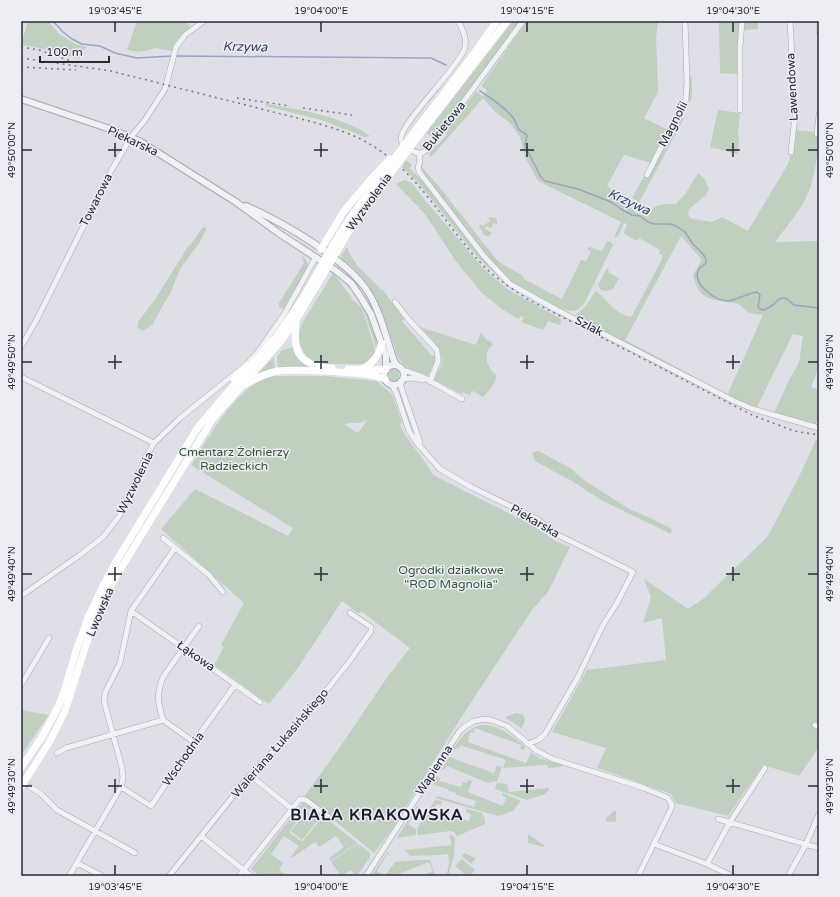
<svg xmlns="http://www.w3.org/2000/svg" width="840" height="897" viewBox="0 0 840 897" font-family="'Varela Round',sans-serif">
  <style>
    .green { fill: #bfd0bf; fill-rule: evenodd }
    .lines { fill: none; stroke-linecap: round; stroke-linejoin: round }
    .stream { stroke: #9aa4c5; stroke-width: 1.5 }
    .minor-casing { stroke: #a7a9b4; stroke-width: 6 }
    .tertiary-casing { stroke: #a7a9b4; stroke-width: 8 }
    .minor { stroke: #f0f1f5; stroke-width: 5 }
    .tertiary { stroke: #f0f1f5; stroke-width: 6 }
    .secondary { stroke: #fff; stroke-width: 7 }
    .rail { stroke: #787b8f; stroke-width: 1.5; stroke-dasharray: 2 4; stroke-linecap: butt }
    .secondary-bridge { stroke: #fff; stroke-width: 7 }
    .ticks { fill: none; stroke: #282a3c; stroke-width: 1.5 }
    .labels { text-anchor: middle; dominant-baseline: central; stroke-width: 3; stroke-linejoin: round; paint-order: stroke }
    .street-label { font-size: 12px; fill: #282a3c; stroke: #edeef4 }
    .park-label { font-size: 12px; fill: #365737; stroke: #edeef4 }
    .water-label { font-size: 13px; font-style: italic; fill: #34406e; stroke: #edeef4 }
    .district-label { font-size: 16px; font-weight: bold; letter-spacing: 1px; fill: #1a1c2d; stroke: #edeef4 }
    .neatline { fill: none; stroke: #282a3c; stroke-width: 1.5 }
    .ticks-label { font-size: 10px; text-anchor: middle; fill: #282a3c }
  </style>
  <rect width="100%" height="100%" fill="#dedfe7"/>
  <path class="green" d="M28 21H48L59 34 75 44 87 47 82 51 79 59 46 49 21 45Z
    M137 21H185L190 27 176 41 172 51 156 48 139 52 127 50Z
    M513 21H520L433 138 426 133Z
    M527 21H658L656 38 658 90 657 94 644 118 668 130 651 163 624 155 607 186 628 204 631 200 634 201 631 208 632 210 637 202 636 200 632 198 644 176H648L680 117 684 118 634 212 648 217 654 207 665 204H676L686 193 698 173 704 178 709 189 705 196 689 209 688 214 690 218 711 222 722 217 748 231 788 164 792 152 795 130 815 132V137H819C817 161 814 186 801 207 793 219 783 231 775 242L819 241V367L811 387 819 390V418L815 425 774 413 790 378 799 363 803 336 793 334 756 409 730 396 728 394 729 391 763 315C759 314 752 314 748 312 744 310 742 306 738 304 715 298 700 305 693 275L702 260 681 236 625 340 693 376 692 378 575 317 576 314 584 308 596 291C605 297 618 318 632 316L662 259V255L659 253 660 250 639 238 637 241 624 234V232L627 224 624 223 618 236 614 237 621 222 538 181 525 157 520 137 510 123 494 111 483 98 431 157 429 154C434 148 444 140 447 134 448 131 448 129 449 127L476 92 483 96 487 90 481 86Z
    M719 21H739L738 74 720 73Z
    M745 21H758V29L744 30Z
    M689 77H692V93L691 101 688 100Z
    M266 104C295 108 347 118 370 136L365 137 321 120 266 106Z
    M718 110 740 113 738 136H739L738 154 710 147Z
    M406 160 412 165 409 168 426 184 474 248 506 283 751 409 750 412 545 307C510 288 485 269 461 237 442 213 425 188 402 167Z
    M420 165 441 189 496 259 502 264 522 275 524 279 562 299 581 260 586 261 591 252 587 249 590 247 602 251 607 241 611 242 613 245 584 304 577 310 571 311 557 308 513 284 499 271 420 169Z
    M405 180 413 184 419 193 483 268 507 289 561 319 560 325 548 321 543 330 521 322 524 318 521 316 518 319 502 309 482 293 455 260 425 214 396 184Z
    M490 217 496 218 497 221V224L494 223 491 228 487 226 485 229 492 233 489 236H486L482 233 483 232 479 227 481 224 483 226 490 221 488 218Z
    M203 227 207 228 200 242 180 269 171 292 159 312 153 324 143 331 137 327 138 322 156 298 187 248 191 244Z
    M347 247C349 252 352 258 355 262 362 273 373 279 381 290H383L404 319 402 321 432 356H435L434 363 428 377 409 369 398 358 385 319 376 297 363 278 350 265 342 259 341 256Z
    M302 256C307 260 308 263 307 269L283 309 279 307V303L304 263Z
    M607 268 609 269 608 272 619 278 613 289 605 291 600 289 598 285Z
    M333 273 352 298 351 299 362 308 376 352 375 354 365 364H324L315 362 307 357 299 345V332L303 322Z
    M364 310C370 318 378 341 377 351Z
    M420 327 476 345 481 333 487 340 492 343 493 345C485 350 485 360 490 368 491 371 495 373 496 375 497 383 487 393 483 397L473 391 471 392 470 395 463 392 462 394 434 380C436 375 439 370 441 365 446 350 429 337 420 327Z
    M293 347 294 351 314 368H278L277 356 281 353 280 351Z
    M274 357 275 369 256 376V375Z
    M391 368 398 370C400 374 400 378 397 382H393L389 379 388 373Z
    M273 376H324L376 381 392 394 402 422 400 426C409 443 423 457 433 475L536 527 555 541 570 547 548 592 532 610 464 713 392 829 374 853 335 821 336 818 334 816H329L304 797 340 747 388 676 410 648 362 612 358 613 342 601 297 669 269 704 214 665 224 647 221 645 244 603 161 529 195 489 288 536 293 528 291 527 191 465C211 435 236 385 273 376ZM367 420 358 433 345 425 348 423H360Z
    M816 440 819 441V747L799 776 763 765 728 816 676 803 671 794 597 768 606 748 552 732 587 670 666 660 662 618 643 623 651 597 644 579 688 609 703 599 768 536 798 479Z
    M538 451 572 469 581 478 629 509 646 516 672 529 671 534 601 500 572 481 551 470 535 461 532 453Z
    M21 710 49 715 21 755Z
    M516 713 522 714C527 719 525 723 521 728L505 717Z
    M481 725C499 724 511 736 525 746V750L520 749 521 745 475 728 473 733 470 732 468 742 526 763 531 752 539 758 563 765 560 767 548 768 547 765 503 768 506 760 460 745 459 748H456L454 750H452C460 738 467 729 481 725Z
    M449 757 494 773 497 766 502 767 497 781 488 783 447 766 445 769H443L440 772Z
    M437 776 440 778 439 781 461 787 463 782 467 783 468 780 472 781 468 792 503 806 506 798 502 795 503 793 521 801 513 811 498 816 436 798 437 796 474 807 476 801 456 795V793L448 791V789L432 784Z
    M497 783 507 784 509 792 549 788V790L545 794 527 800 495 789Z
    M435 800 442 801 441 805 436 804 434 812 469 821 471 814 466 812 467 809 483 813 482 815 484 816 485 824 457 836 454 832 451 831 418 835 417 829Z
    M304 801 370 853V857L357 876H354L355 875 351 870 341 876 331 862 357 844 368 859 357 843 331 861 329 858 344 847 336 836 319 847 315 842 292 858 291 857 299 846 284 836 271 854 283 863 279 870 287 876H260L251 869ZM307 809 320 820 302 842 289 832Z
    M417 806 419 807 408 824 416 829V835L397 838Z
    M307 811 318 820 302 840 291 831Z
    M614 811H616V822L606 821V818Z
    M450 834 455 838 454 856 448 876H445C449 871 450 860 448 854 435 856 423 855 410 856L405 850 451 845Z
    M528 834 546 847 528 843Z
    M388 851 389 856 387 854 377 871 384 876H375L373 874Z
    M464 853 476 858 471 864 462 856Z
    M462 859 475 870 470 876H467L455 866Z
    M418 860H430L435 875 436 876H423L433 871 429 862 393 876H385L395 862Z"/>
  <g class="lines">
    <path class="stream" d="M53 21 63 32 72 39 82 44 100 46 115 53 137 58 172 56
      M175 56 431 58 446 65
      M480 91C491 98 506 108 514 119 516 122 517 127 519 130L526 134 527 136 525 144 526 148 541 177 545 181 578 189 611 202 621 209 632 215 640 216 648 222 654 224H670L676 226 685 232 693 244 703 254 706 259V263C703 266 699 267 698 271 693 285 716 301 728 301 736 300 749 293 757 292L760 295 758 307 760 309 764 310 773 305 779 299 783 298 787 299 794 305 819 308"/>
    <g class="minor-casing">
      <path id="minor" d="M458 21C463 30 468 40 464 50 456 70 400 124 401 139 401 144 405 146 408 148 413 151 416 154 422 153L430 147 523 21
        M790 21 795 116 791 152
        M819 21V31
        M740 110V47L742 21
        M817 134 819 115
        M419 153 420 160 418 168 420 173 483 255 510 284 555 309 734 401 753 409 819 428
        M647 175 686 99 687 82 685 21
        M395 302 409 320 437 350 438 361 430 382
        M21 347 37 319 111 171 131 137 145 120 165 89 176 47 185 35 204 21
        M243 368 258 352 285 313 316 257
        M403 370 421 376 462 399
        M21 377 154 443
        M403 379 412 378 423 380
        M401 381V386L403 393 420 442
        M392 385 397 395 409 431 417 443 440 469 471 487 537 519 558 535 633 572 617 603 603 625 578 677 545 734 538 740 528 744
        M163 538 209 575 223 592
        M21 596 80 555 103 537 120 515 145 459 154 443 179 419 237 372
        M131 611 260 702
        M21 685 49 638
        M163 720C158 703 156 695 163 677L199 626
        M815 725 819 727
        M57 753 66 748 163 720 194 742
        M250 775 292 809
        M30 787 40 793 57 810 135 853
        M121 787 151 806 194 742 235 685
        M718 819 819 848
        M201 836 251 876
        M654 844 707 864 732 876
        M77 863 102 876
        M707 864 730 822 765 768
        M69 876 121 787 123 778 122 768 104 701 105 693 120 663 131 611 175 548
        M169 876 250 775 299 725 349 662 371 631V627L350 613
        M239 876 300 799 306 800 331 819
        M366 876 459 732 464 727 474 721 486 719 494 721 507 726 537 751 553 759 644 788 668 798 672 805 671 809 638 876
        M788 876 806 844 819 814"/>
    </g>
    <g class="tertiary-casing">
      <path id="tertiary" d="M21 99 113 130 141 142 236 202 280 234 335 270 351 283 358 293 371 314 386 356V369
        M246 206C282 222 347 259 368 292 381 313 386 338 394 361L396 364
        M384 375a10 10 0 1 1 20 0a10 10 0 1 1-20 0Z"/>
    </g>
    <use href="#minor" class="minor"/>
    <use href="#tertiary" class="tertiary"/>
    <path class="secondary" d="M418 127 470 59 497 21
      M423 130 507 21
      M321 249 344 211 371 179
      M296 320C293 352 297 365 332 368
      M348 369 376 370 386 369
      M362 369C374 363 378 356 382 343
      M234 379 246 366
      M246 384C256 378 266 373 278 371 295 369 372 372 385 379
      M21 768 42 737 57 709 63 695 76 651 89 615 103 586 120 555 198 427 220 401 276 337 303 298 318 272
      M21 787 50 741 65 711 95 617 101 603 117 575 212 420 281 341 296 320 323 275"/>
    <path class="rail" d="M21 47 39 50 71 61
      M21 58 111 71 309 121C334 128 358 135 379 150 421 178 445 224 478 260 493 277 512 289 531 301L752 415 794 431 819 435
      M21 67 76 70
      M237 98 290 106
      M303 108 352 115"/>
    <path class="secondary-bridge" d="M371 179 390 159
      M318 272C345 219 383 174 418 127
      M323 275 352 226 423 130"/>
  </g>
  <path class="ticks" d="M115 22V32M321 22V32M527 22V32M733 22V32M115 143V157M321 143V157M527 143V157M733 143V157M22 150H32M108 150H122M314 150H328M520 150H534M726 150H740M808 150H818M115 355V369M321 355V369M527 355V369M733 355V369M22 362H32M108 362H122M314 362H328M520 362H534M726 362H740M808 362H818M115 567V581M321 567V581M527 567V581M733 567V581M22 574H32M108 574H122M314 574H328M520 574H534M726 574H740M808 574H818M115 779V793M321 779V793M527 779V793M733 779V793M22 786H32M108 786H122M314 786H328M520 786H534M726 786H740M808 786H818M115 865V875M321 865V875M527 865V875M733 865V875"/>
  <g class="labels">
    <g class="street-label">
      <text transform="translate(792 87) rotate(-93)">Lawendowa</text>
      <text transform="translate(673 124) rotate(-63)">Magnolii</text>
      <text transform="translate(444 126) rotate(-51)">Bukietowa</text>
      <text transform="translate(133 141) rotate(25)">Piekarska</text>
      <text transform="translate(96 200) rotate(-63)">Towarowa</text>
      <text transform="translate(369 202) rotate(-54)">Wyzwolenia</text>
      <text transform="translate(589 326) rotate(27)">Szlak</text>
      <text transform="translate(135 483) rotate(-64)">Wyzwolenia</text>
      <text transform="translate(535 521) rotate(30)">Piekarska</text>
      <text transform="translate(100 612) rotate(-67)">Lwowska</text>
      <text transform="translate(196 656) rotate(35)">Łąkowa</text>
      <text transform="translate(280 743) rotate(-49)">Waleriana Łukasińskiego</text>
      <text transform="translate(183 759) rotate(-55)">Wschodnia</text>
      <text transform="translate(434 770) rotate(-57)">Wapienna</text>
    </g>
    <g class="park-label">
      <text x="234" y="452">Cmentarz Żołnierzy<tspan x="234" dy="14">Radzieckich</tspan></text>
      <text x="451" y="570">Ogródki działkowe<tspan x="451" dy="14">"ROD Magnolia"</tspan></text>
    </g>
    <g class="water-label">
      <text transform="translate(245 47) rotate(1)">Krzywa</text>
      <text transform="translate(629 202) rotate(25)">Krzywa</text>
    </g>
    <g class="district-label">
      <text x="377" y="815">BIAŁA KRAKOWSKA</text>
    </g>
  </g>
  <rect width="840" height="897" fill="none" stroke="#edeef4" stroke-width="44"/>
  <path d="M40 56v6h69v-6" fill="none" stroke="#282a3c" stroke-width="2"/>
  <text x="46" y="56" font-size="12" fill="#282a3c" stroke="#edeef4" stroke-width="3" paint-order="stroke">100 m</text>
  <rect x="22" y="22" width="796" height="853" class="neatline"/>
  <g class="ticks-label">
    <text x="115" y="14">19°03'45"E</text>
    <text x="321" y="14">19°04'00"E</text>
    <text x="527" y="14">19°04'15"E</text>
    <text x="733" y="14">19°04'30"E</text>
    <text transform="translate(11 150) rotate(-90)" y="4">49°50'00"N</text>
    <text transform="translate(829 150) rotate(-90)" y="4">49°50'00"N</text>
    <text transform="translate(11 362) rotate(-90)" y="4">49°49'50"N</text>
    <text transform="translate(829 362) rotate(-90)" y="4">49°49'50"N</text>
    <text transform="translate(11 574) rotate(-90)" y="4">49°49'40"N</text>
    <text transform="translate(829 574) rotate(-90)" y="4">49°49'40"N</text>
    <text transform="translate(11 786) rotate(-90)" y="4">49°49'30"N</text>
    <text transform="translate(829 786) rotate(-90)" y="4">49°49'30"N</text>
    <text x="115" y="890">19°03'45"E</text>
    <text x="321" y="890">19°04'00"E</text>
    <text x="527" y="890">19°04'15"E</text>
    <text x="733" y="890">19°04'30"E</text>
  </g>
</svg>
